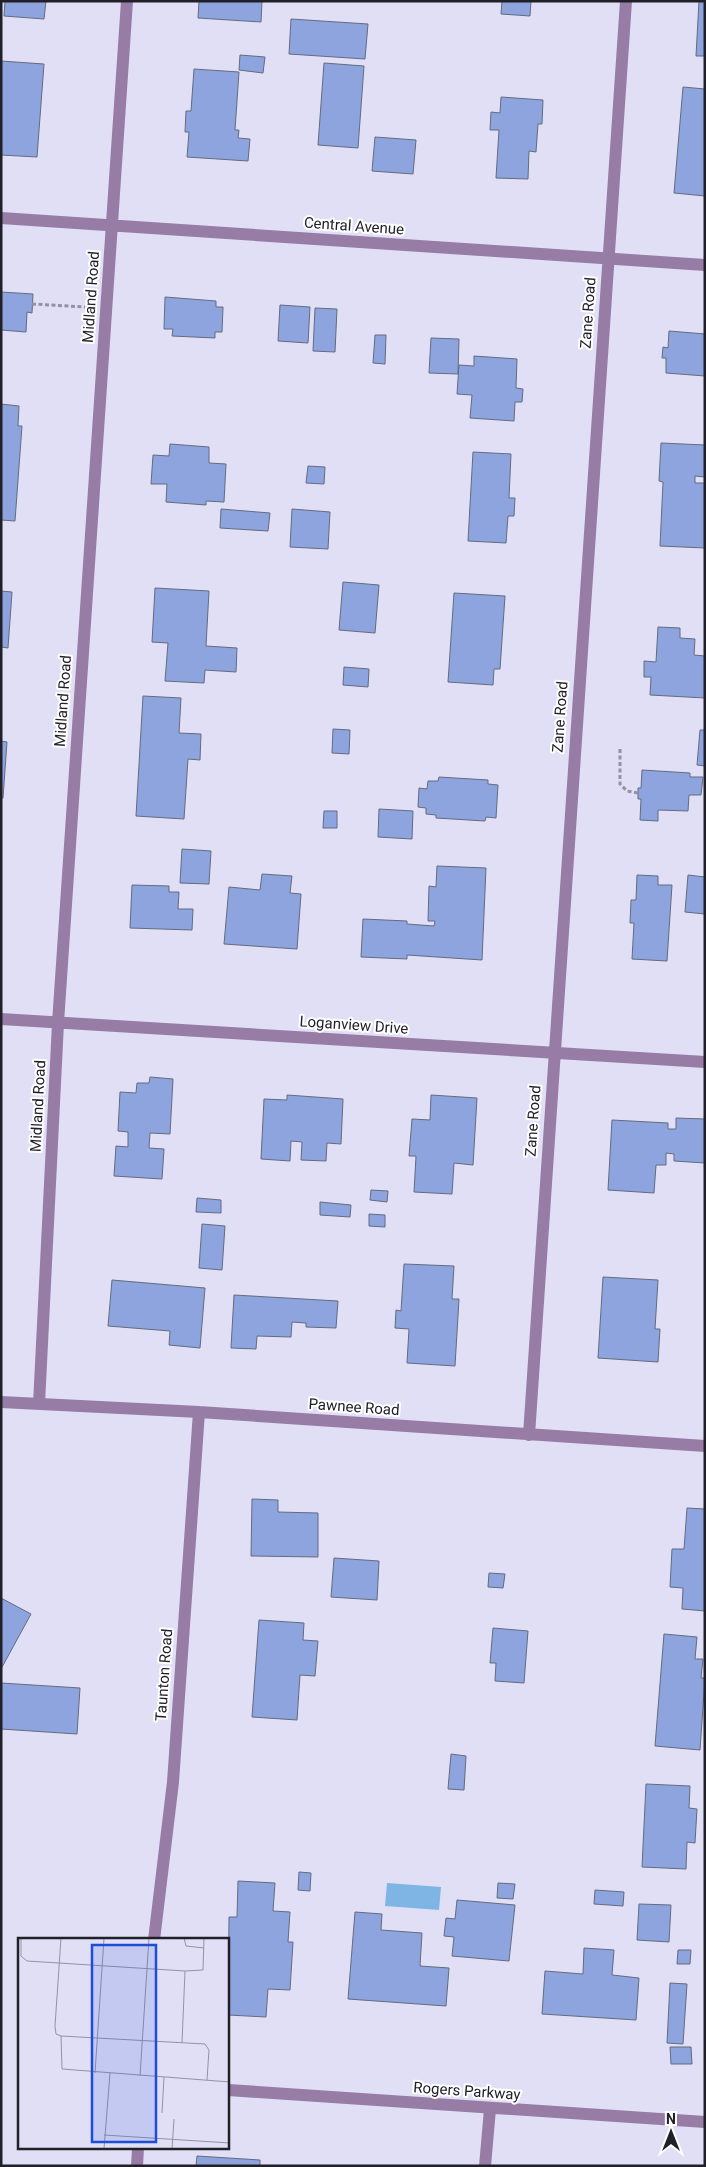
<svg xmlns="http://www.w3.org/2000/svg" width="706" height="2167" viewBox="0 0 706 2167" font-family="Roboto,sans-serif">
  <style>
    .water { fill: #7fb5e5 }
    .building { fill: #8ea4de; stroke: #636b7e }
    .lines { fill: none; stroke-linecap: round; stroke-linejoin: round }
    .path { stroke: #9391a3; stroke-width: 3; stroke-dasharray: 4 2.5; stroke-linecap: butt }
    .minor { stroke: #977da6; stroke-width: 12 }
    .labels { text-anchor: middle; dominant-baseline: central; stroke-width: 4; stroke-linejoin: round; paint-order: stroke }
    .street-label { font-size: 15px; fill: #212029; stroke: #fff }
    .inset-road { fill: none; stroke: #9493a4; stroke-width: 1 }
    .view { fill: #1d4ed8; fill-opacity: 0.15; stroke: #1d4ed8; stroke-width: 2.5 }
    .inset-edge { fill: none; stroke: #212029; stroke-width: 2.5 }
  </style>
  <rect width="100%" height="100%" fill="#e1dff6"/>
  <path class="water" d="M387 1883 441 1887 439 1910 385 1906Z"/>
  <path class="building" d="M5 1H46L44 19 4 16Z
    M199 1H262L261 22 198 18Z
    M502 1H531L530 16 501 14Z
    M699 1H705V56H696Z
    M291 19 368 24 365 59 289 54Z
    M240 55 265 57 263 73 239 70Z
    M1 61 44 64 37 157 1 155Z
    M324 63 364 66 358 148 318 145Z
    M194 69 239 72 235 130H239L238 138 250 139 248 161 187 157 189 132H185L186 111H191Z
    M683 87 705 89V196L674 193Z
    M501 97 543 100 542 124H538L536 152 529 151 528 179 496 178 499 130H490L491 112 500 113Z
    M375 137 416 140 413 174 372 171Z
    M1 292 33 294 32 313 27 312 26 332 1 330Z
    M165 297 216 301V307H223L222 332H215V338L172 336 173 329H164Z
    M280 305 310 307 308 343 278 341Z
    M315 308 337 309 335 352 313 351Z
    M669 331 705 334V376L666 373V358H662L663 347 668 348Z
    M375 335H386L385 364 373 363Z
    M431 338 459 339 458 374 429 373Z
    M474 356 517 359 516 388 523 389 522 402H515L514 421 470 418 472 395 457 394 459 365 474 366Z
    M1 404 19 406 18 426H22L15 521 1 520Z
    M661 443 705 445V477L695 476V483H705V548L660 546 663 482 659 481Z
    M170 444 209 447V463L226 464 224 502 206 501V505L166 502 167 484H151L153 455 169 456Z
    M473 452 511 454 509 498H515L514 516H508L506 543 468 541Z
    M308 466 325 467 324 484 306 483Z
    M221 509 270 513 268 531 220 528Z
    M292 509 330 512 328 549 290 547Z
    M343 582 379 585 375 633 339 630Z
    M155 588 209 591 206 646 237 648 236 672 205 670 204 683 165 681 168 643 152 642Z
    M1 591 12 592 8 648 1 647Z
    M454 593 505 596 500 669H494L493 685 448 682Z
    M658 627 680 628V638L695 639 694 655 705 656V698L650 695 651 677H644V661L656 662Z
    M344 667 369 669 368 687 343 685Z
    M143 696 181 698 179 733 201 734 200 760 188 759 184 819 136 816Z
    M333 729 350 730 349 754 332 753Z
    M700 730H705V766L697 765Z
    M1 741 7 742 3 798H1Z
    M642 770 690 773V777H703L701 795H689L688 811 658 810V821L640 820 641 799H638V788H641Z
    M439 777 488 780V784L498 785 496 818 486 817 485 821 436 818V815L426 814V808L418 807 419 788 427 789 428 781H438Z
    M379 809 413 811 412 839 378 837Z
    M324 811H337V828H323Z
    M182 849 211 851 209 884 180 883Z
    M437 866 486 868 482 960 407 955V959L361 957 363 919 407 921V924L434 926 435 921H428L429 886 436 887Z
    M262 874 292 876 290 893 301 894 297 949 224 944 229 887 260 890Z
    M637 875 658 876V885H672L667 961 632 959 634 923H630L631 900H636Z
    M688 875 705 877V914L685 912Z
    M132 885 169 886V892H179L178 909H193L192 930 130 928Z
    M150 1077 173 1079 170 1134 150 1133 149 1148 164 1149 162 1179 114 1176 116 1146 128 1147V1132L118 1131 120 1092 136 1093 137 1083H149Z
    M287 1095 343 1099 341 1144 327 1143 326 1161 301 1160 302 1142 291 1141 290 1161 261 1159 264 1099 287 1100Z
    M431 1095 477 1098 473 1165 454 1163 452 1194 414 1192 416 1156H409L412 1119 430 1120Z
    M676 1118 705 1119V1163L674 1161V1154L666 1153V1165H656L654 1193 608 1190 612 1120 668 1123V1129H676Z
    M371 1190 388 1191 387 1202 370 1200Z
    M197 1198 221 1200V1213L196 1212Z
    M320 1202 351 1205 350 1217 320 1215Z
    M369 1214 385 1215V1227L369 1226Z
    M202 1224 225 1226 222 1270 199 1268Z
    M404 1264 454 1266 452 1299H459L455 1366 407 1363 409 1329 395 1328 396 1310 401 1311Z
    M603 1277 658 1280 655 1329H660L658 1362 598 1358Z
    M112 1280 205 1288 200 1348 169 1345 170 1331 108 1326Z
    M234 1295 338 1301 336 1328 306 1327V1323L292 1322 291 1337 257 1336 256 1349 231 1348Z
    M252 1499 278 1500V1512L318 1513V1557L251 1556Z
    M687 1508 705 1509V1611L682 1609 683 1588 670 1587 672 1549H684Z
    M334 1558 379 1561 377 1600 331 1597Z
    M489 1573 505 1574 503 1588 488 1587Z
    M1 1598 31 1614 1 1669Z
    M259 1620 304 1623 303 1640 318 1641 315 1676 300 1675 297 1720 252 1717Z
    M493 1628 528 1631 524 1683 495 1681 496 1663H490Z
    M664 1634 697 1637 695 1659H703L701 1678H705L700 1750 655 1746Z
    M1 1683 80 1688 77 1734 1 1729Z
    M451 1754 466 1756 464 1790 448 1789Z
    M646 1784 690 1786 689 1808 697 1809 695 1843 687 1842 686 1869 642 1867Z
    M299 1872 311 1873 310 1891 298 1890Z
    M238 1881 275 1883 273 1911 290 1912 288 1942H293L290 1990 268 1989 266 2017 228 2015 229 1917H237Z
    M498 1883 515 1884 513 1899 497 1898Z
    M595 1890 624 1892 623 1906 594 1904Z
    M457 1900 515 1905 509 1961 452 1956 454 1937 444 1936 446 1918 455 1919Z
    M639 1904 671 1905 669 1942 637 1940Z
    M355 1912 382 1914 381 1930 422 1933 420 1966 449 1968 446 2006 348 1999Z
    M584 1948 614 1950 612 1975 639 1978 636 2020 542 2014 545 1971 583 1974Z
    M678 1950H691L690 1964H677Z
    M670 1983 687 1984 683 2044 667 2043Z
    M670 2047H691L692 2064H671Z
    M197 2156 260 2160V2166H196Z"/>
  <g class="lines">
    <path class="path" d="M32 304 85 307
      M620 749V784L627 791 638 793"/>
    <path class="minor" d="M1 218 705 265
      M1 1019 705 1062
      M1 1402 199 1412 705 1446
      M39 1404 58 1023 127 1
      M529 1435 626 1
      M154 1940 173 1782 199 1412
      M228 2090 705 2122
      M137 2166 138 2148
      M485 2166 490 2109"/>
  </g>
  <g class="labels">
    <g class="street-label">
      <text transform="translate(354 226) rotate(4)">Central Avenue</text>
      <text transform="translate(91 297) rotate(-86)">Midland Road</text>
      <text transform="translate(588 313) rotate(-86)">Zane Road</text>
      <text transform="translate(63 701) rotate(-86)">Midland Road</text>
      <text transform="translate(560 717) rotate(-86)">Zane Road</text>
      <text transform="translate(354 1025) rotate(4)">Loganview Drive</text>
      <text transform="translate(38 1106) rotate(-87)">Midland Road</text>
      <text transform="translate(533 1121) rotate(-86)">Zane Road</text>
      <text transform="translate(354 1407) rotate(4)">Pawnee Road</text>
      <text transform="translate(164 1675) rotate(-86)">Taunton Road</text>
      <text transform="translate(467 2091) rotate(4)">Rogers Parkway</text>
    </g>
  </g>
  <g transform="translate(18 1938)">
    <rect width="211" height="211" fill="#e1dff6"/>
    <path class="inset-road" d="M3 0V18L9 23 167 33M43 0 37 88 38 96 43 98 44 131 212 144M166 0 168 8 186 10M43 98 187 106 191 112 189 142M164 105 167 33 185 32 186 0M77 135 86 0M122 138 131 0M144 175 146 139M86 197 212 205M86 211 92 135M154 211 156 181"/>
    <path class="view" d="M74 7H138V204H74Z"/>
    <rect width="211" height="211" class="inset-edge"/>
  </g>
  <rect width="706" height="2167" fill="none" stroke="#212029" stroke-width="5"/>
  <g transform="translate(671 2132)" stroke="#ffffff" stroke-width="4" paint-order="stroke">
  <path d="M0-4L9 19L0 12L-9 19Z" fill="#212029"/>
  <text y="-8" font-size="14" font-weight="bold" text-anchor="middle" fill="#212029">N</text>
  </g>
</svg>
